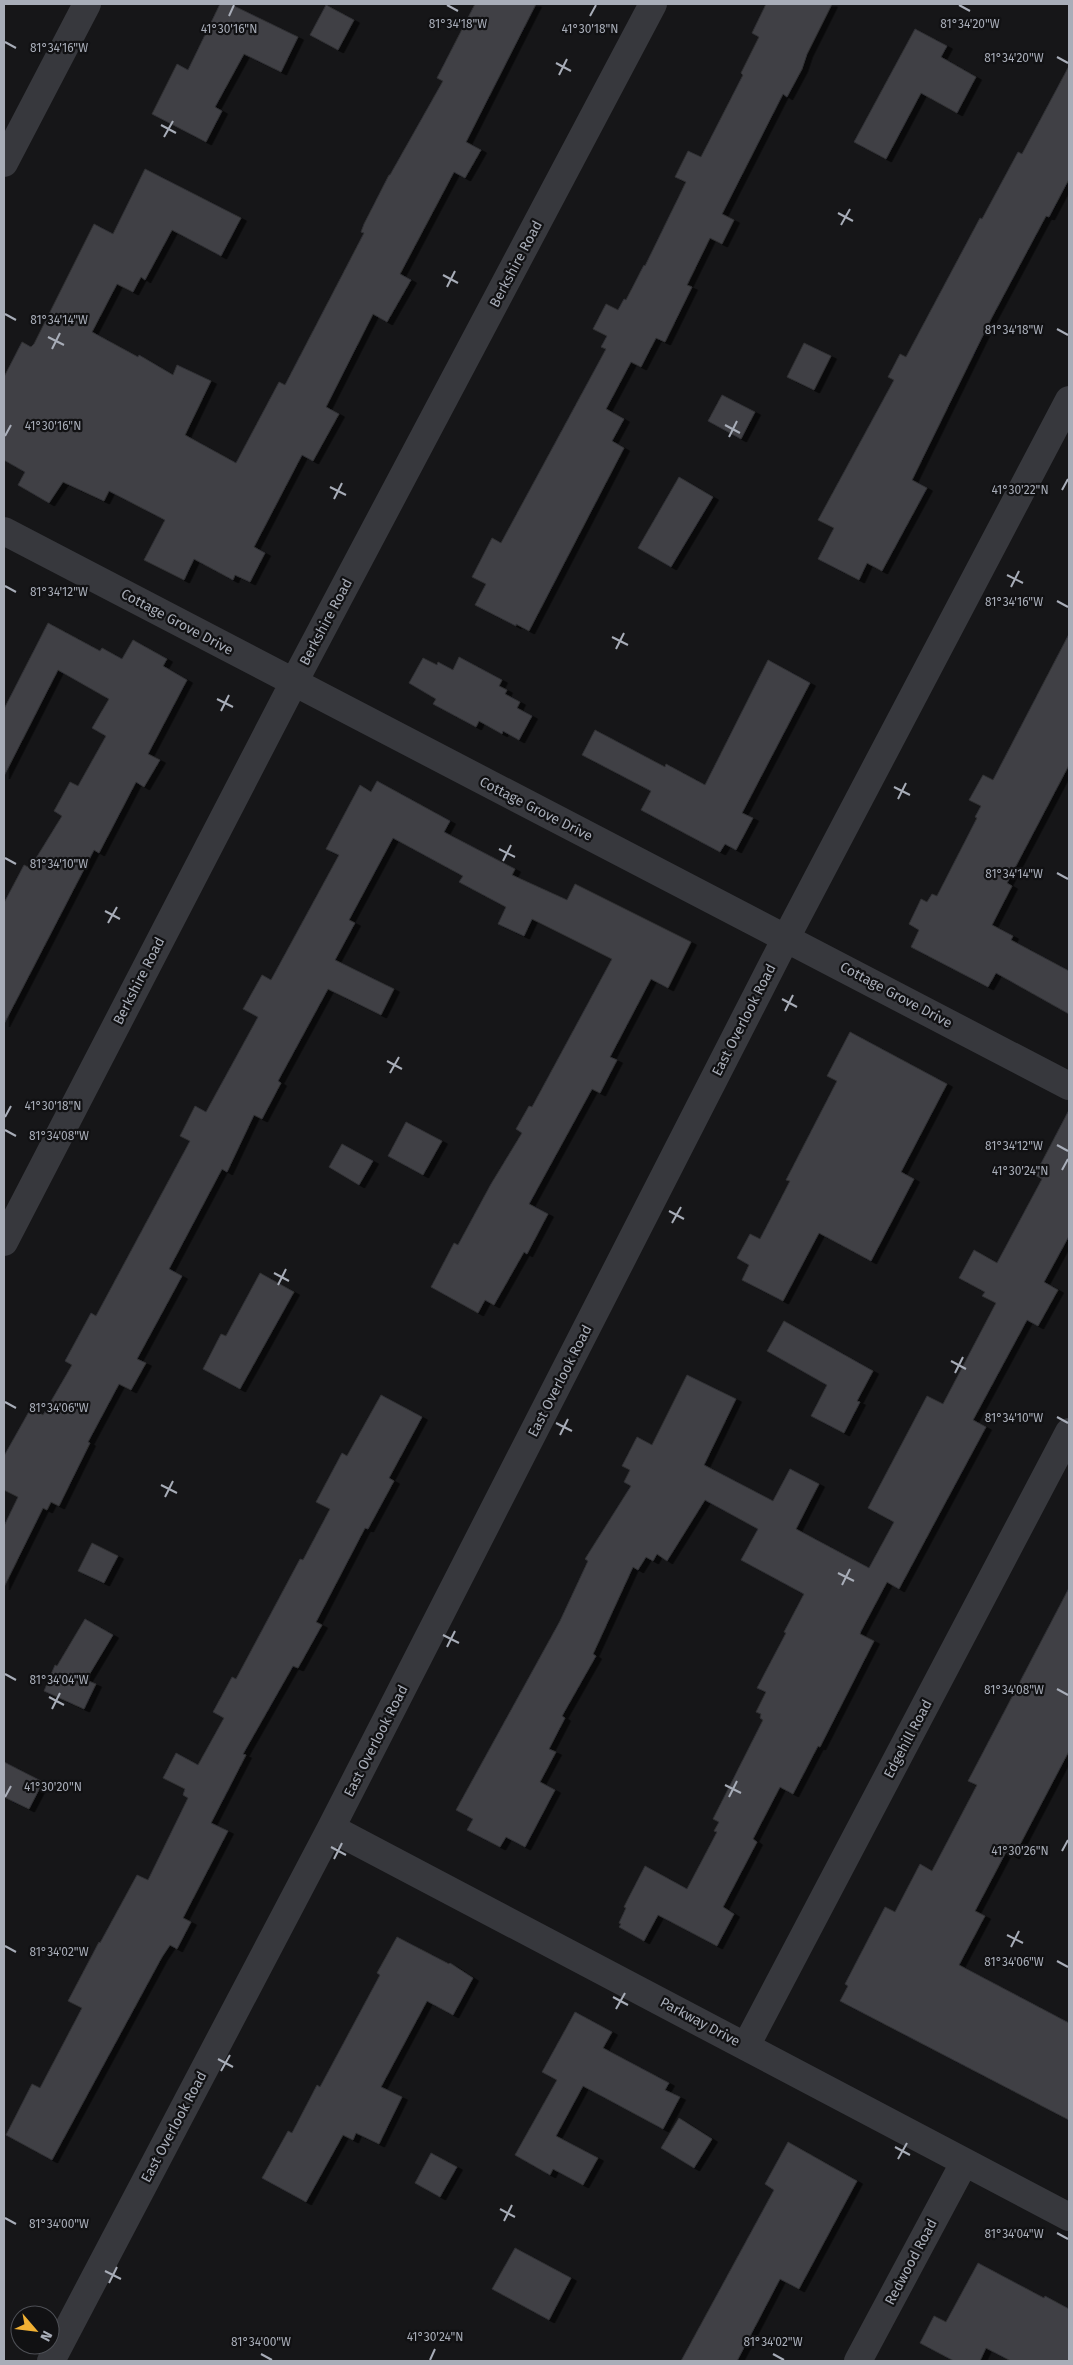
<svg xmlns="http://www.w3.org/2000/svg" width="1073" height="2365" viewBox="0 0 1073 2365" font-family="'Fira Sans',sans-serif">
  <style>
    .building { fill: #404145; stroke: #303034; filter: url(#shadow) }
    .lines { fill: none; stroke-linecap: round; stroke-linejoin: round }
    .minor { stroke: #37383d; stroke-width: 28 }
    .ticks { fill: none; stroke: #a8adb8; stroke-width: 2 }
    .labels { text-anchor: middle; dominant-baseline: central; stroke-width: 4.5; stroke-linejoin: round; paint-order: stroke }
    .street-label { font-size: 14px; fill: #a8adb8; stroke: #111113 }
    .ticks-label { font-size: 12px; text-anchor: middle; fill: #a8adb8; stroke: #111113; stroke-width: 4.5; stroke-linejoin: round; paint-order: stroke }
  </style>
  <defs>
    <filter id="shadow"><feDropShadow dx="5.5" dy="3" stdDeviation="0" flood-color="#0009"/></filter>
  </defs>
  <rect width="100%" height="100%" fill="#161618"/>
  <path class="building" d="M220 4H230L298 37 281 72 244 54 215 107 222 111 206 142 152 114 177 64 188 70Z
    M475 4H536L466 142 481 150 465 178 454 172 400 274 411 280 387 322 373 314 326 407 339 414 313 461 302 455 254 547 265 553 250 582 235 575 233 580 194 559 184 580 144 560 165 520 109 491 104 501 63 482 49 503 18 485 25 472 4 460V377L22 342 31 347 34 344 94 224 113 234 145 169 241 218 221 256 172 230 145 280 141 277 133 292 117 284 92 332 138 357 139 355 173 375 177 365 211 381 185 435 236 463 279 382 285 385 364 233 361 232 364 224 389 175H390L443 81 437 78Z
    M766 4H832L807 54 802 69 787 97 783 94 722 214 734 220 722 244 710 238 687 285 692 287 665 342 656 338 641 367 631 362 606 409 624 419 612 441 624 448 529 631 516 624V626L475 605 486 584 472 577 492 538 501 543 606 349 601 347 607 336 593 329 606 304 618 310 624 299 626 300 644 265 645 266 686 182 675 177 688 151 701 157 743 75 741 73 759 37 752 33Z
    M326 5 354 20 338 50 310 35Z
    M915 29 947 46 941 57 976 77 957 113 921 93 886 159 854 142Z
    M1069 66V179L1049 217 1046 216 991 319 912 480 927 488 882 571 867 563 859 580 818 559 834 528 818 520 894 380 888 377 900 354 906 357 980 218 982 219 1018 152 1022 154Z
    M804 343 831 356 814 390 787 377Z
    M722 395 755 412 741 439 708 421Z
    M679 477 713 497 671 567 638 548Z
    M48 623 100 651 102 648 122 659 133 640 167 659 163 666 187 680 148 754 160 760 144 787 136 782 99 853 94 850 4 1024V903L24 865 30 868 62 816 54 811 70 782 78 786 106 736 92 728 109 699 58 670 4 776V709Z
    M1069 634V765L1007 883 1012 886 992 925 1013 936 1011 940 1069 971V1014L996 973 988 987 911 947 919 930 909 924 921 899 927 902 932 894 937 896 977 818 975 817 981 806 969 800 983 775 993 780Z
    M459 657 502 680 499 686 507 690 505 694 520 702 517 708 532 716 519 740 503 731 502 734 479 721 476 727 433 704 436 699 409 683 423 658 437 665 438 662 453 670Z
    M768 660 810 683 742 813 753 818 736 850 725 844 720 852 641 810 651 791 582 755 595 730 665 767 666 764 705 785Z
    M377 781 450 821 444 832 515 869 512 875 567 900 575 884 691 942 668 988 651 979 610 1057 617 1060 600 1093 592 1089 529 1204 548 1214 527 1254 524 1252 494 1305 485 1300 478 1313 431 1287 454 1243 458 1245 491 1184 522 1133 516 1129 529 1106 532 1107 612 959 532 919 524 936 498 924 506 907 459 882 463 876 393 838 349 920 355 923 335 960 394 989 381 1015 328 989 278 1081 281 1083 262 1119 254 1115 227 1172 222 1169 169 1269 182 1276 137 1359 146 1363 131 1390 119 1384 88 1442 90 1443 59 1506 51 1502 47 1510 43 1508 4 1587V1526L18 1497 4 1490V1456L31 1408 43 1415 72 1365 65 1361 91 1313 96 1316 190 1141 180 1136 195 1106 206 1112 258 1017 243 1009 262 975 271 980 339 855 326 849 360 785 371 792Z
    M850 1032 947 1084 901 1172 914 1179 871 1261 819 1233 783 1301 742 1280 749 1265 737 1258 750 1234 760 1239 790 1181 786 1180 837 1081 827 1076Z
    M1069 1110V1236L1044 1282 1058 1290 1038 1326 1027 1320 973 1420 986 1427 899 1589 887 1582 861 1631 860 1634 874 1641 820 1747 818 1746 793 1794 780 1787 753 1839 757 1842 723 1907 734 1914 717 1946 658 1915 644 1941 619 1927 621 1924 619 1923 626 1908 624 1907 628 1899 645 1866 687 1889 717 1832 714 1831 719 1822 713 1819 763 1720 760 1718 761 1714 756 1712 766 1692 757 1688 786 1633 784 1632 804 1594 741 1560 758 1529 705 1500 667 1561 657 1554 653 1561 646 1557 638 1570 633 1567 593 1654 596 1656 562 1716 565 1718 549 1749 556 1752 540 1782 555 1790 525 1847 506 1837 500 1847 467 1830 473 1819 456 1810 560 1621 588 1561 585 1559 631 1486 624 1482 630 1470 622 1466 637 1437 652 1445 687 1375 736 1399 704 1465 773 1501 790 1469 819 1484 796 1529 869 1568 894 1522 868 1508 927 1396 943 1404 996 1303 982 1296 985 1292 959 1278 974 1250 997 1263 1042 1179 1035 1175Z
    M406 1122 442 1141 423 1175 388 1156Z
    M342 1144 373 1161 359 1185 329 1167Z
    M260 1273 294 1292 240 1389 203 1369 221 1334 226 1336Z
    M784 1321 873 1371 857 1401 860 1402 844 1433 811 1416 827 1385 767 1351Z
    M381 1395 422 1417 389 1478 394 1481 368 1529 365 1528 316 1622 322 1625 298 1668 293 1666 243 1754 246 1755 211 1823 228 1831 183 1918 191 1922 177 1949 170 1945 162 1957 52 2160 6 2135 32 2084 40 2088 82 2008 68 2001 99 1942 100 1943 137 1875 148 1880 188 1798 183 1795 185 1789 163 1778 176 1753 198 1765 224 1718 213 1712 232 1677 236 1679 300 1559 303 1560 330 1509 316 1502 342 1453 347 1456Z
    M92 1543 118 1556 104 1583 78 1571Z
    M1069 1588V1751L1014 1856 1006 1852 975 1911 985 1916 959 1965 1069 2023V2120L840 2001 848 1986 845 1984 885 1907 895 1912 920 1864 932 1871 977 1785 968 1781Z
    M85 1619 113 1635 86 1680 96 1684 84 1709 44 1691 55 1665 57 1666Z
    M4 1762 43 1782 29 1809 4 1797Z
    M397 1937 449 1964 450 1963 473 1978 453 2015 427 2001 381 2087 402 2097 379 2144 356 2133 353 2140 343 2135 306 2202 262 2178 288 2131 292 2133 317 2085 320 2087 380 1975 377 1973Z
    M575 2012 612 2032 603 2048 669 2083 665 2090 680 2097 663 2129 583 2086 556 2136 598 2158 583 2185 553 2169 550 2175 515 2155 557 2080 542 2072Z
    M679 2118 712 2139 694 2168 661 2148Z
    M788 2142 857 2181 799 2289 780 2279 737 2361H681L774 2190 765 2184Z
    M431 2153 457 2167 440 2197 415 2183Z
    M515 2248 571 2278 549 2320 492 2289Z
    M978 2263 1044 2298 1045 2296 1069 2309V2361H1011L986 2348 980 2361H954L920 2343 934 2316 946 2322Z"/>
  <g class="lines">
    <path class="minor" d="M4 163 87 4
      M4 531 1069 1086
      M4 1242 293 684 653 4
      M331 1828 1069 2217
      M746 2046 1069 1432
      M51 2361 331 1828 786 938 1069 400
      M858 2361 964 2163"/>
  </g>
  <path class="ticks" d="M447 5 458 11M959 5 970 11M229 16 234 5M590 16 596 5M5 42 16 48M1057 57 1068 63M556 63 571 71M559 75 567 59M161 125 176 133M164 137 173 121M838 213 853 221M841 225 850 209M443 275 458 283M447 287 455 271M5 314 16 320M1057 329 1068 335M48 337 64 345M52 349 60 333M725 425 740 433M5 436 11 425M729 437 737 421M330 487 346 495M1062 490 1068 479M334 499 342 483M1007 575 1023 583M5 586 16 592M1011 587 1019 571M1057 601 1068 607M612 637 628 645M616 649 624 633M217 699 233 707M221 711 229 695M894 787 910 795M898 799 906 783M499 849 515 857M5 858 16 864M503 861 511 845M1057 873 1068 879M105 911 120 919M108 923 117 907M782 999 797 1007M785 1011 793 995M387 1061 402 1069M390 1073 399 1057M5 1117 11 1106M5 1130 16 1136M1057 1145 1068 1151M1062 1170 1068 1159M669 1211 684 1219M672 1223 681 1207M274 1273 289 1281M278 1285 286 1269M951 1361 966 1369M955 1373 963 1357M5 1402 16 1408M1057 1417 1068 1423M556 1423 572 1431M560 1435 568 1419M161 1485 177 1493M165 1497 173 1481M838 1573 854 1581M842 1585 850 1569M443 1635 459 1643M447 1647 455 1631M5 1674 16 1680M1057 1689 1068 1695M49 1697 64 1705M52 1709 60 1693M725 1785 741 1793M5 1797 11 1786M729 1797 737 1781M331 1847 346 1855M1062 1851 1068 1840M334 1859 342 1843M1007 1935 1023 1943M5 1946 16 1952M1011 1947 1019 1931M1057 1961 1068 1967M613 1997 628 2005M616 2009 625 1993M218 2059 233 2067M221 2071 230 2055M895 2147 910 2155M898 2159 907 2143M500 2209 515 2217M5 2218 16 2224M504 2221 512 2205M1057 2233 1068 2239M105 2271 121 2279M109 2283 117 2267M261 2354 272 2360M773 2354 784 2360M430 2360 435 2349"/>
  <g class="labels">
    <g class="street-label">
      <text transform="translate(516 264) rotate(-62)">Berkshire Road</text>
      <text transform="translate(177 622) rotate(28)">Cottage Grove Drive</text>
      <text transform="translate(326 622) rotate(-62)">Berkshire Road</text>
      <text transform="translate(536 809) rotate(27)">Cottage Grove Drive</text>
      <text transform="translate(139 981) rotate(-63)">Berkshire Road</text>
      <text transform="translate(896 995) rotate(28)">Cottage Grove Drive</text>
      <text transform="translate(744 1020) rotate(-63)">East Overlook Road</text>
      <text transform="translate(560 1381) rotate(-63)">East Overlook Road</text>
      <text transform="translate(908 1739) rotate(-62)">Edgehill Road</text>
      <text transform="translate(376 1741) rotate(-63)">East Overlook Road</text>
      <text transform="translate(700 2022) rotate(28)">Parkway Drive</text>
      <text transform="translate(174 2127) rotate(-62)">East Overlook Road</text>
      <text transform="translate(911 2262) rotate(-62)">Redwood Road</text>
    </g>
  </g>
  <g class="ticks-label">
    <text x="970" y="28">81°34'20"W</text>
    <text x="458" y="28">81°34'18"W</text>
    <text x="229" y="33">41°30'16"N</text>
    <text x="590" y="33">41°30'18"N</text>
    <text x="59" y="52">81°34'16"W</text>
    <text x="1014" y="62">81°34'20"W</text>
    <text x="59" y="324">81°34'14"W</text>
    <text x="1014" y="334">81°34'18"W</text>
    <text x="53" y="430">41°30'16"N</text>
    <text x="1020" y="494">41°30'22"N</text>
    <text x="59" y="596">81°34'12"W</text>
    <text x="1014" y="606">81°34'16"W</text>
    <text x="59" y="868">81°34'10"W</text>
    <text x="1014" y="878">81°34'14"W</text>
    <text x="53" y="1110">41°30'18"N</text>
    <text x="59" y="1140">81°34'08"W</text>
    <text x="1014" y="1150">81°34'12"W</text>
    <text x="1020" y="1175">41°30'24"N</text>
    <text x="59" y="1412">81°34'06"W</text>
    <text x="1014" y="1422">81°34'10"W</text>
    <text x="59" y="1684">81°34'04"W</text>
    <text x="1014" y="1694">81°34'08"W</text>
    <text x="53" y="1791">41°30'20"N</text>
    <text x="1020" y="1855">41°30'26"N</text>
    <text x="59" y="1956">81°34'02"W</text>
    <text x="1014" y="1966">81°34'06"W</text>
    <text x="59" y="2228">81°34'00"W</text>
    <text x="1014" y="2238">81°34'04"W</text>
    <text x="435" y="2341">41°30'24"N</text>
    <text x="261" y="2346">81°34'00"W</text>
    <text x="773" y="2346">81°34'02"W</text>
  </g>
  <rect width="1073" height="2365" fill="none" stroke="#a8adb8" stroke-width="10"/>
  <g transform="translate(35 2330) rotate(118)"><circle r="24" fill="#111113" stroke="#4d4f55"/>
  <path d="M0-4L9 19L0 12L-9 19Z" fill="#f2b134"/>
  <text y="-8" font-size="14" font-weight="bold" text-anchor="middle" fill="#a8adb8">N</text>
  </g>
</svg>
